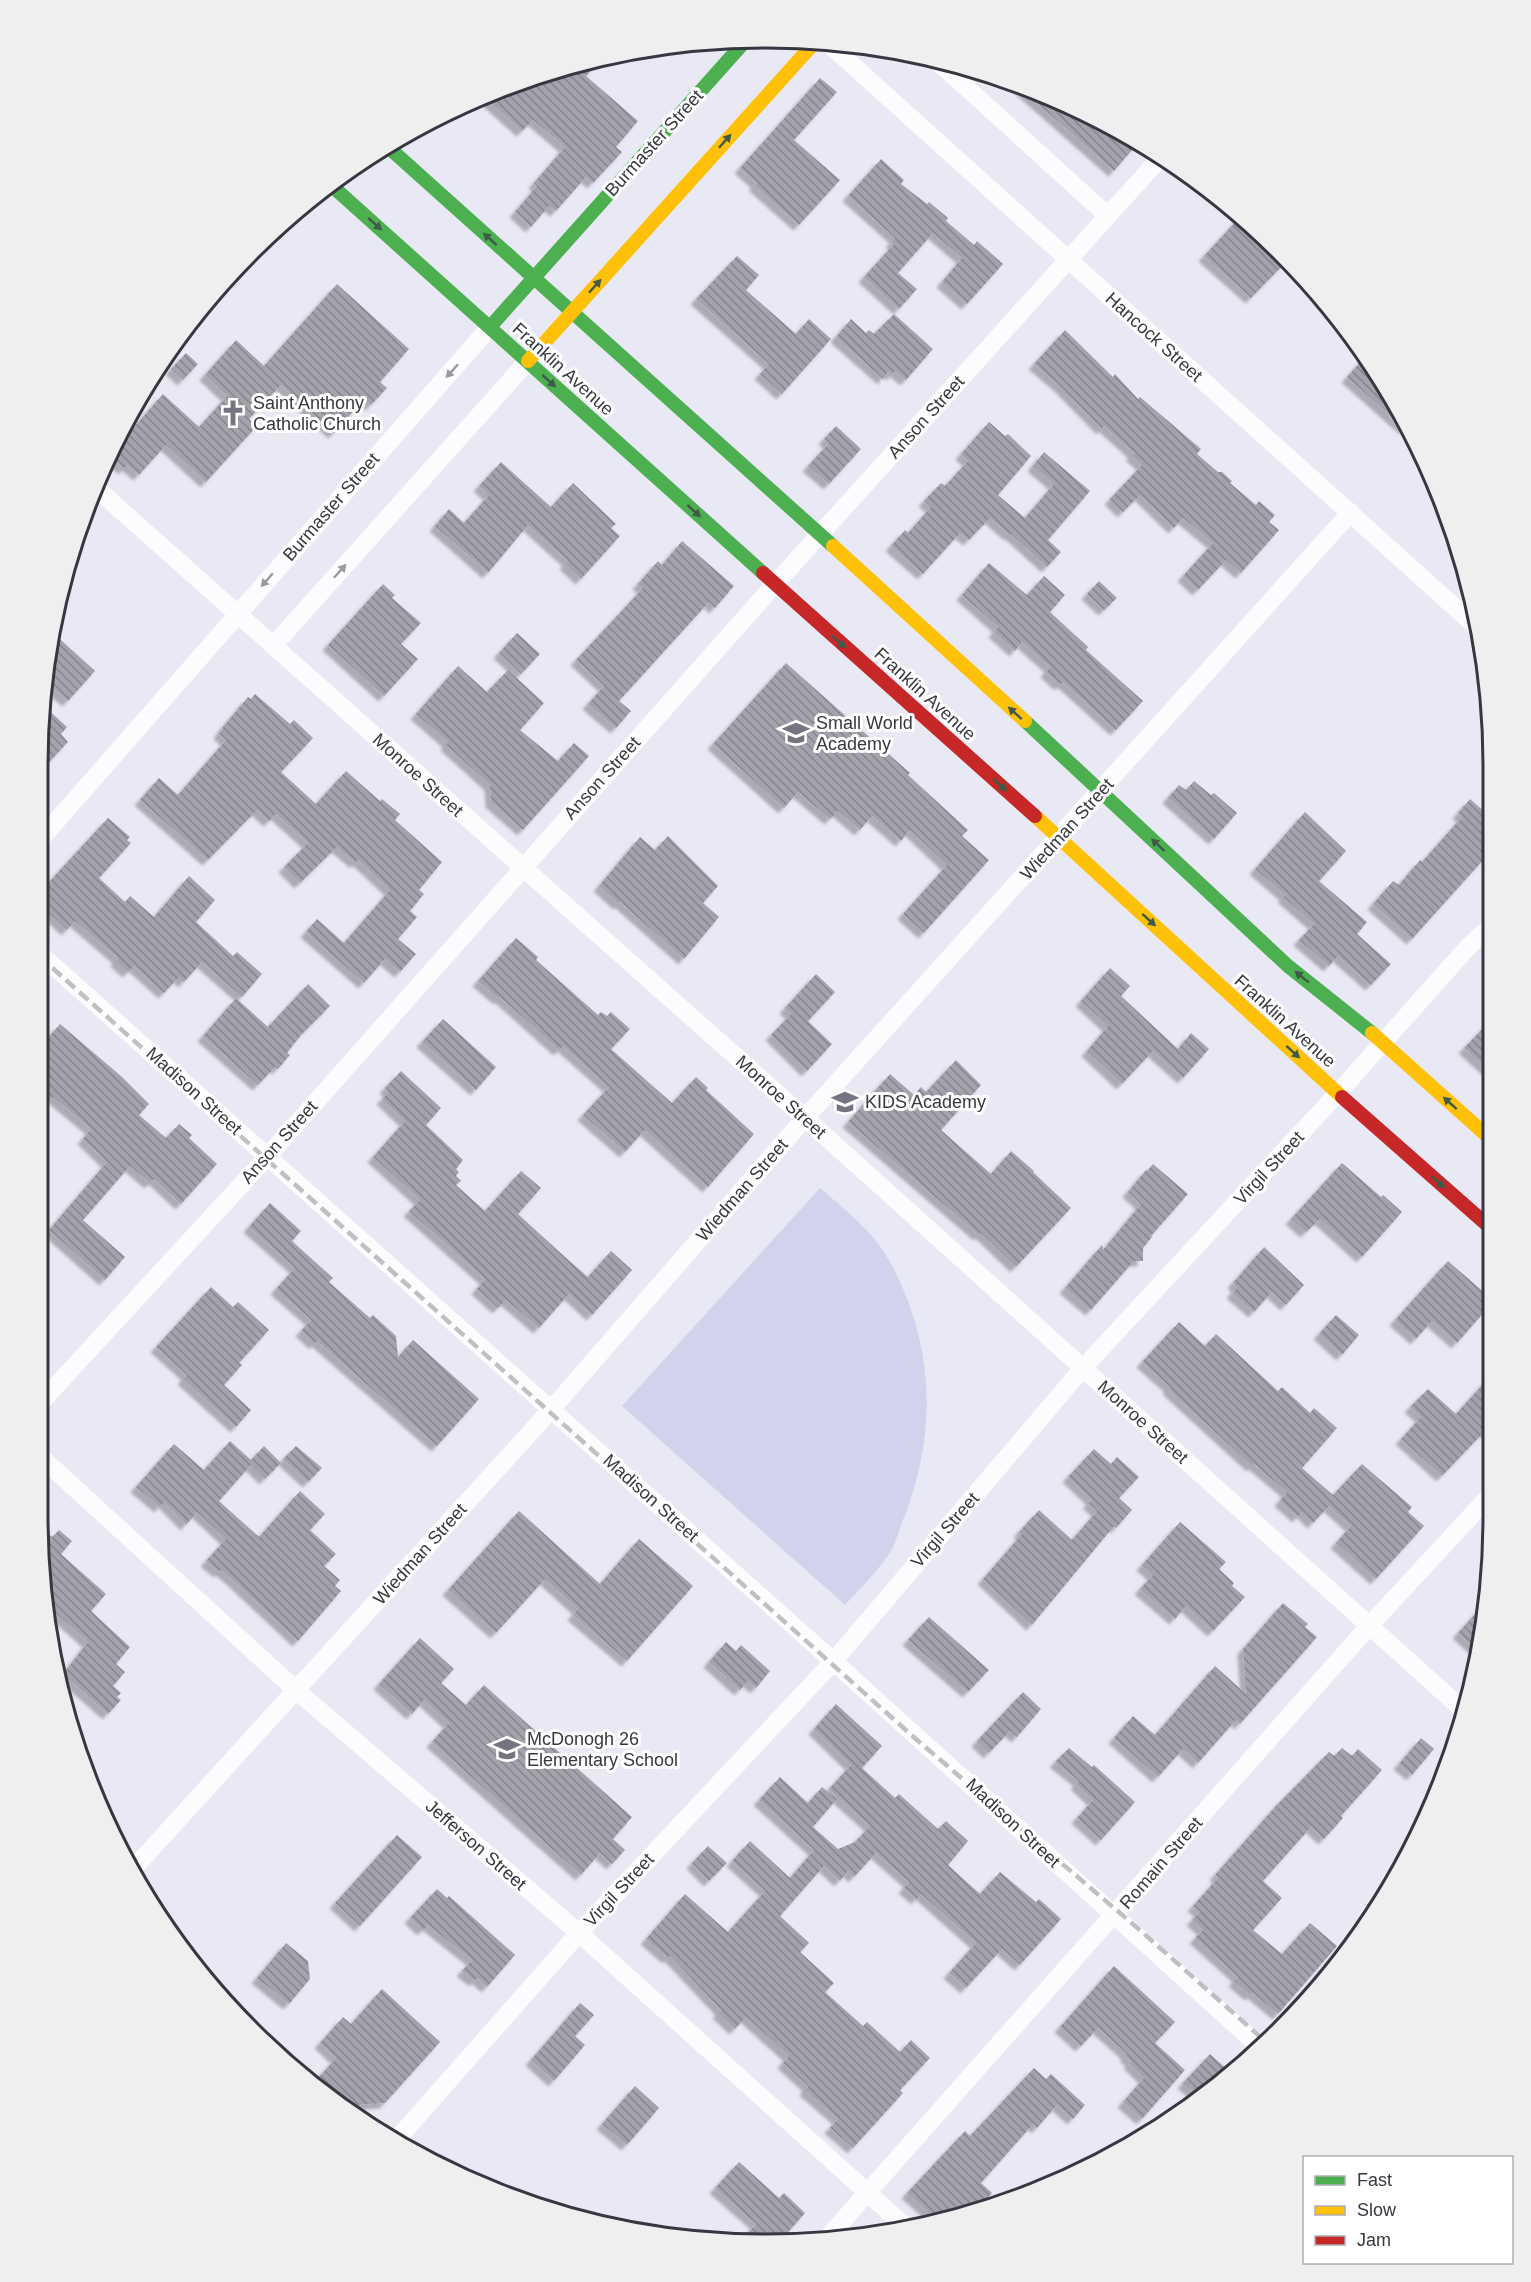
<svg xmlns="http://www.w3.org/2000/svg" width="1531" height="2282" viewBox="0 0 1531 2282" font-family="Arial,sans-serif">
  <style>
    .grass { fill: #d2d2ec }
    .building { fill: url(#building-back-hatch); filter: url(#shadow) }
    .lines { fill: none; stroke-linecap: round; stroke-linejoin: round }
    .street { stroke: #fcfcfe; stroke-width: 18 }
    .fast { stroke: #4caf50; stroke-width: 14 }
    .slow { stroke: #ffc107; stroke-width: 14 }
    .jam { stroke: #c62828; stroke-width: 14 }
    .rail { stroke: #c0c0c3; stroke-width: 4.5; stroke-dasharray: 12 6; stroke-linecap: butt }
    .oneway { fill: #3d5b46 }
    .oneway2 { fill: #9a9aa0 }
    .labels { text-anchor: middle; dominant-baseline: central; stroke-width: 6; stroke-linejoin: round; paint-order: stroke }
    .street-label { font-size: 18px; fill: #373742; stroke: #fff }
    .poi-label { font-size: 18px; fill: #373742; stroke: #fff; text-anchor: start }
    .rim { fill: none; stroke: #373742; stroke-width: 3 }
  </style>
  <defs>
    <pattern id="building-back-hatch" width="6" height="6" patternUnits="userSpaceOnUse" patternTransform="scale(1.5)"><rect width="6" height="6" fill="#a3a2ad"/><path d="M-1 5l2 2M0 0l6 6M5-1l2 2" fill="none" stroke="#86858e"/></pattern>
    <filter id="shadow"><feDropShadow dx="-5.5" dy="5.5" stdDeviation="1.5" flood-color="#0004"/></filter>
  </defs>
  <rect width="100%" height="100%" fill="#e9e9f5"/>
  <path class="grass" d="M820 1188C844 1209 873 1231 889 1260 934 1342 938 1429 905 1515 899 1528 896 1546 887 1557 875 1574 859 1590 845 1605L622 1406Z"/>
  <path class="building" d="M602 58 586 76 638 121 616 147 622 152 593 183 586 177 556 211 549 206 531 227 515 212 537 186 534 183 565 147 533 120 522 131 482 95Z
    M820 78 837 92 794 140 840 180 799 225 754 185 757 183 740 168Z
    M1020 86 1044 93 1138 143 1114 171 1019 87Z
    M881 159 904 180 901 184 927 204 929 202 948 218 946 221 974 245 977 241 1003 264 967 304 942 282 962 258 933 233 898 273 917 289 899 309 864 277 894 244 891 242 895 238 848 196Z
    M1240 217 1280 250 1288 260 1251 298 1204 256Z
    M737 256 759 275 746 290 796 334 809 319 831 339 782 394 760 374 769 364 696 299Z
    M337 284 409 349 380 382 387 388 371 405 364 399 334 433 281 385 249 419 257 426 206 482 166 445 139 475 127 465 124 469 109 455 113 443 128 419 135 426 163 394 199 427 227 396 205 375 236 340 264 366Z
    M894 314 933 349 906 380 895 371 892 375 888 372 883 379 836 337 851 319 866 333 869 330 874 334Z
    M1065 330 1113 377 1115 374 1138 399 1140 397 1201 449 1197 454 1218 472H1222L1232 481 1230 483 1256 505 1259 501 1275 515 1269 522 1279 530 1241 573 1226 560 1198 590 1183 576 1213 543 1183 518 1174 528 1140 495 1123 512 1110 499 1142 465 1131 455 1134 453 1104 426 1102 429 1060 386 1034 364Z
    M186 353 198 364 183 380 171 369Z
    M1366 356 1406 427 1405 429 1347 377Z
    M989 422 1005 436 1008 434 1031 456 998 495 1025 518 1054 484 1033 466 1044 452 1090 491 1048 540 1061 552 1047 567 1011 534 1010 535 990 518 969 540 960 533 923 574 891 546 905 530 908 533 931 507 924 501 941 483 945 486 968 461 961 454Z
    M836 426 861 449 829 484 808 466 829 443 824 439Z
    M501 462 551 507 573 483 616 524 611 528 620 536 581 579 565 564 568 561 528 525 488 573 435 526 449 509 464 523 489 495 479 486Z
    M682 541 734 586 715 608 709 602 619 701 631 711 616 728 588 704 604 686 576 660 643 588 638 584 658 561 662 565Z
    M989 563 1027 595 1044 576 1065 595 1050 612 1088 647 1086 650 1143 701 1116 730 1063 682 1060 685 1046 672 1050 667 1022 642 1015 651 994 632 998 627 962 595Z
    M1099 581 1117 598 1104 610 1087 594Z
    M383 584 395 595 392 598 421 623 401 644 418 659 384 696 328 645Z
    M51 631 95 671 68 701 46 682Z
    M517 633 540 654 521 674 499 653Z
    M786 663 910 773 908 775 968 830 962 836 989 860 924 933 903 914 947 865 910 830 901 841 872 816 860 830 838 811 830 819 798 792 784 808 713 744Z
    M458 666 487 692 508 670 544 703 520 730 558 761 574 743 589 756 523 830 491 802 490 785 446 745 448 742 416 714Z
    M255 694 290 724 294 720 313 738 281 772 316 804 346 771 380 801 382 799 400 814 395 820 442 862 419 890 424 894 410 911 417 917 398 939 416 954 400 972 385 959 364 983 306 932 317 919 344 943 390 890 358 860 356 863 337 847 300 883 284 867 308 843 276 814 269 821 257 810 208 860 140 800 159 778 178 795 226 740 219 734 223 727 248 697 251 699Z
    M43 705 67 727 61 734 68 742 38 774Z
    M1194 781 1211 795 1214 793 1237 813 1214 839 1168 798 1179 785 1186 790Z
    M1470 799 1494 820V848L1412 939 1373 904 1393 881 1399 885 1420 860 1422 862 1462 817 1458 813Z
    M1305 812 1346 851 1319 881 1367 922 1357 934 1391 964 1371 985 1338 956 1329 966 1299 940 1314 924 1283 897 1285 895 1255 869Z
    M108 818 130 837 127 840 131 843 99 878 125 902 130 896 154 917 189 876 215 900 196 922 233 956 237 952 262 974 242 997 202 962 184 982 179 977 164 993 134 966 128 972 116 961 118 958 75 921 67 930 39 904 38 894Z
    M668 836 718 886 703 903 719 917 684 959 620 902 619 904 599 886 640 837 655 850Z
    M516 938 538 957 536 960 598 1015 601 1012 607 1016 611 1012 630 1029 611 1049 672 1103 696 1077 708 1088 706 1090 754 1134 708 1187 645 1130 625 1152 617 1145 583 1115 609 1087 563 1046 559 1050 500 997 499 999 478 981Z
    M1110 968 1130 986 1121 996 1178 1049 1191 1033 1209 1049 1183 1078 1153 1051 1122 1084 1087 1051 1108 1026 1081 1001Z
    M816 974 835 992 808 1021 832 1044 807 1071 771 1035 791 1014 785 1008Z
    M308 984 330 1006 301 1035 287 1053 290 1055 278 1069 275 1067 258 1085 203 1036 236 998 268 1027Z
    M1494 1017V1075L1464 1048Z
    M443 1019 496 1067 476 1090 422 1042Z
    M60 1024 122 1077 149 1104 139 1115 166 1138 179 1124 192 1135 189 1138 217 1164 181 1204 154 1179 150 1183 130 1166 83 1220 125 1257 105 1280 49 1230 107 1162 83 1139 91 1129 53 1097 40 1112V1047Z
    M956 1060 981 1085 941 1130 991 1174 1011 1151 1034 1171 1033 1172 1071 1208 1016 1267 981 1233 979 1235 848 1122 890 1074 914 1095 921 1087 926 1092Z
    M401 1071 441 1108 426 1125 463 1160 456 1169 459 1172 456 1176 461 1181 456 1185 485 1211 521 1171 541 1188 518 1214 565 1257 588 1277 611 1251 632 1270 592 1315 569 1294 539 1328 506 1300 498 1308 477 1289 485 1279 409 1211 420 1200 373 1157 405 1121 382 1099 389 1092 385 1088Z
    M1342 1163 1381 1197 1383 1195 1402 1212 1362 1257 1320 1219 1306 1232 1291 1219Z
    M1153 1164 1188 1194 1151 1236 1152 1237 1143 1248V1261H1134L1091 1310 1065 1288 1102 1245 1103 1250 1141 1204 1128 1192 1146 1170 1147 1171Z
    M270 1203 301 1231 292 1241 333 1278 329 1282 370 1318 373 1315 396 1336 398 1357 413 1340 479 1399 437 1446 317 1341 315 1344 301 1331 311 1320 276 1289 295 1268 249 1227Z
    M1264 1247 1304 1285 1286 1305 1272 1292 1254 1312 1232 1293 1237 1287 1233 1283Z
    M1448 1261 1494 1301 1457 1343 1432 1321 1416 1339 1395 1320Z
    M211 1287 233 1307 238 1302 269 1330 239 1363 242 1365 224 1385 251 1410 236 1427 183 1379 187 1375 156 1347Z
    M1336 1315 1359 1335 1342 1355 1319 1334Z
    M1179 1322 1205 1346 1216 1334 1278 1391 1282 1387 1310 1413 1314 1408 1337 1428 1302 1468 1333 1495 1362 1464 1412 1507 1408 1512 1424 1526 1376 1579 1336 1543 1351 1526 1329 1506 1313 1523 1302 1512 1298 1517 1280 1501 1287 1492 1254 1464 1252 1466 1168 1389 1170 1387 1142 1362Z
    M1494 1372V1439L1485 1431 1442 1476 1401 1439 1421 1417 1410 1407 1428 1389 1456 1414Z
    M230 1441 251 1460 264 1446 281 1463 265 1479 251 1465 219 1501 259 1537 300 1491 325 1514 310 1530 336 1554 324 1566 340 1580 335 1586 341 1591 298 1641 233 1580 221 1570 219 1572 206 1561 226 1539 197 1512 186 1525 164 1502 160 1507 136 1487 174 1444 204 1470Z
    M296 1446 322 1468 308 1482 283 1459Z
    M1094 1449 1111 1464 1117 1457 1139 1477 1119 1498 1132 1510 1116 1528 1114 1526 1032 1625 983 1579 1022 1534 1019 1532 1039 1510 1072 1540 1097 1511 1088 1503 1092 1500 1068 1477Z
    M519 1511 600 1584 639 1539 693 1586 627 1661 573 1615 578 1609 545 1579 496 1633 448 1590Z
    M1180 1522 1226 1562 1219 1569 1234 1583 1232 1586 1245 1597 1213 1631 1186 1606 1175 1619 1140 1589 1153 1575 1142 1565Z
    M43 1529 52 1537 59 1530 72 1541 61 1554 106 1594 91 1611 130 1647 116 1664 125 1672 113 1686 121 1693 117 1697 121 1700 108 1714 63 1674 88 1642 44 1603Z
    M1283 1603 1308 1624 1305 1627 1317 1637 1240 1724 1236 1720 1198 1763 1183 1749 1158 1777 1114 1738 1133 1716 1155 1735 1215 1666 1246 1694 1243 1649Z
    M1485 1603 1480 1653 1458 1633Z
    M929 1617 989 1670 968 1692 908 1640Z
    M420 1638 454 1669 441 1683 466 1705 484 1685 632 1817 613 1839 625 1850 612 1864 600 1853 581 1875 432 1742 449 1723 424 1700 412 1714 379 1684Z
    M726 1642 736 1651 741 1645 770 1671 756 1688 748 1681 740 1690 709 1662Z
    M1023 1692 1041 1709 1017 1737 1010 1731 989 1753 977 1741Z
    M836 1704 882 1746 862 1768 895 1798 899 1794 938 1829 946 1821 968 1841 948 1865 980 1894 1000 1872 1036 1902 1039 1899 1061 1919 1020 1965 1002 1949 966 1988 949 1973 976 1943 921 1894 917 1899 904 1888 909 1882 876 1853 854 1877 848 1871 840 1881 824 1866 780 1916 809 1943 800 1952 834 1983 825 1992 863 2026 867 2022 900 2052 911 2040 930 2058 900 2090 903 2093 853 2148 830 2128 838 2119 805 2090 808 2086 783 2063 789 2056 746 2017 735 2029 718 2013 721 2010 670 1956 668 1958 646 1939 685 1894 728 1932 765 1891 732 1861 750 1841 790 1878 814 1850 759 1800 780 1777 808 1803 822 1787 837 1799 813 1827 838 1849 855 1842 870 1826 829 1789 851 1765 814 1729Z
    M1421 1738 1434 1749 1412 1775 1399 1764Z
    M1069 1748 1092 1767 1094 1765 1135 1802 1101 1840 1077 1818 1093 1800 1076 1784 1079 1781 1055 1762Z
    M1342 1748 1352 1756 1358 1749 1382 1770 1341 1816 1343 1818 1324 1839 1311 1827 1263 1881 1282 1898 1253 1930 1282 1954 1310 1923 1337 1946 1278 2014 1253 1993 1250 1995 1234 1981 1238 1977 1195 1938 1203 1930 1192 1920 1200 1912 1193 1906 1218 1878 1215 1875 1275 1807 1329 1752 1334 1756Z
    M397 1835 422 1857 360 1926 335 1903Z
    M708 1846 727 1863 709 1881 692 1863Z
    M437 1889 447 1898 449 1896 515 1955 487 1987 477 1978 475 1981 462 1971 472 1960 428 1925 423 1930 410 1918Z
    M286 1943 308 1961 310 1979 289 2004 257 1978Z
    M1114 1966 1175 2022 1155 2043 1185 2070 1142 2119 1123 2102 1144 2078 1129 2063 1131 2061 1125 2056 1127 2054 1098 2028 1081 2046 1060 2027Z
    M382 1989 440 2042 385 2103 342 2106 322 2094 312 2085 336 2058 320 2043 343 2017 351 2024Z
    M580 2003 594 2015 575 2036 585 2045 554 2081 531 2060Z
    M1210 2054 1229 2071 1197 2095 1183 2083Z
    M1034 2068 1046 2079 1051 2074 1085 2105 1073 2119 1057 2105 1037 2128 1033 2124 981 2183 992 2193 977 2210 938 2221 907 2193 965 2131 970 2136Z
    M635 2086 659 2108 627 2145 602 2124Z
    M739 2162 779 2198 784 2193 805 2213 782 2239 741 2241 756 2224 715 2188Z"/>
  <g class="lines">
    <path class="street" d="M829 44 1480 630
      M936 60 1108 216
      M97 489 805 1118 1462 1709
      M273 646 528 361
      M38 842 490 327
      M39 953 833 1661 1260 2047
      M42 1401 267 1157 775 584 1162 156
      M43 1459 297 1691 579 1933 909 2230
      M134 1868 549 1412 805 1118 1351 512
      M398 2138 579 1933 832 1663 1083 1368 1338 1093 1468 947 1494 923
      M829 2236 1370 1625 1494 1491"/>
    <path class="fast" d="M387 146 833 546
      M331 185 763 573
      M490 327 747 39
      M1025 721 1288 966 1372 1033"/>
    <path class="slow" d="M528 361 815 42
      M833 546 1025 721
      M1035 816 1342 1097
      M1372 1033 1494 1142"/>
    <path class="jam" d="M763 573 1035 816
      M1342 1097 1494 1231"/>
    <path class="rail" d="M39 956 917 1740 1141 1931 1266 2042"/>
  </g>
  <defs><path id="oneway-solid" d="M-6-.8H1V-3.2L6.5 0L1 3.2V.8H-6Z" transform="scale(1.5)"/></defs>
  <g class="oneway">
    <use href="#oneway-solid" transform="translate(725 141) rotate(-48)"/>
    <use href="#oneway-solid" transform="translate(375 224) rotate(42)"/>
    <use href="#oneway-solid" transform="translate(490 239) rotate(-138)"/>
    <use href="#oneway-solid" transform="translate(595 286) rotate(-48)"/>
    <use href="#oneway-solid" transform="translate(549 381) rotate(42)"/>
    <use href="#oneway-solid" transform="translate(694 511) rotate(42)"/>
    <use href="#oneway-solid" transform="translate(839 642) rotate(42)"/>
    <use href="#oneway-solid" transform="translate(1015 713) rotate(-138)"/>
    <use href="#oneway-solid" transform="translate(1000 785) rotate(42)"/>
    <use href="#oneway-solid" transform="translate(1158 845) rotate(-137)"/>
    <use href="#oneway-solid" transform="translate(1149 920) rotate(42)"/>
    <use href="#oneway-solid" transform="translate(1302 977) rotate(-141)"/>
    <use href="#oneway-solid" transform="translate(1293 1052) rotate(42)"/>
    <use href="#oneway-solid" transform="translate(1450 1103) rotate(-138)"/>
    <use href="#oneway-solid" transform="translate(1438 1182) rotate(41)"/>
  </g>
  <g class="oneway2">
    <use href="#oneway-solid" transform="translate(452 371) rotate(132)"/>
    <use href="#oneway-solid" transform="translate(340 571) rotate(-48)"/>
    <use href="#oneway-solid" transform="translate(267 580) rotate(131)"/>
  </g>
  <defs>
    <g id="church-bare" transform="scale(2.07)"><path d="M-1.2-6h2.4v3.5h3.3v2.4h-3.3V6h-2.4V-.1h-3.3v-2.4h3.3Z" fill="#757581" stroke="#fff" stroke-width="2.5" paint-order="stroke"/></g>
    <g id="school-bare" transform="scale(2.07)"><path d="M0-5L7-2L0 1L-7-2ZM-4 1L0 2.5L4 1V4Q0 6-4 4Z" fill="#757581" stroke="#fff" stroke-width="2.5" paint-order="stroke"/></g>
  </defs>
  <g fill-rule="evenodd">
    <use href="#church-bare" x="233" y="413"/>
    <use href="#school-bare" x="796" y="733"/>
    <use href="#school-bare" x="845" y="1102"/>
    <use href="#school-bare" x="507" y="1749"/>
  </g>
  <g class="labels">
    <g class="street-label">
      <text transform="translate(654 143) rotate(-48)">Burmaster Street</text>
      <text transform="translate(1154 337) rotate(42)">Hancock Street</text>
      <text transform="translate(563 369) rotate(42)">Franklin Avenue</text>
      <text transform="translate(926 417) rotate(-48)">Anson Street</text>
      <text transform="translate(331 507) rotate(-49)">Burmaster Street</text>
      <text transform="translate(925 694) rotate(42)">Franklin Avenue</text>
      <text transform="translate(418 775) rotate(42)">Monroe Street</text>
      <text transform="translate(602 778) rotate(-48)">Anson Street</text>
      <text transform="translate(1067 829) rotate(-48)">Wiedman Street</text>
      <text transform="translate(1285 1021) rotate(42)">Franklin Avenue</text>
      <text transform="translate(194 1091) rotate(42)">Madison Street</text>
      <text transform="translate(781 1097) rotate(42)">Monroe Street</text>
      <text transform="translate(279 1142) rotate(-48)">Anson Street</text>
      <text transform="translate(1269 1168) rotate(-47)">Virgil Street</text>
      <text transform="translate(742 1190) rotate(-49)">Wiedman Street</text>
      <text transform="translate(1143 1422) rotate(42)">Monroe Street</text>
      <text transform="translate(651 1498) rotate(42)">Madison Street</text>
      <text transform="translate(945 1530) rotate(-49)">Virgil Street</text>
      <text transform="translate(420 1554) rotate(-48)">Wiedman Street</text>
      <text transform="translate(1013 1823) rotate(43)">Madison Street</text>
      <text transform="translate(476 1845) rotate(41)">Jefferson Street</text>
      <text transform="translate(1161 1863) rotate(-49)">Romain Street</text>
      <text transform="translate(619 1890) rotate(-47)">Virgil Street</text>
    </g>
    <g class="poi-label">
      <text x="253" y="403">Saint Anthony<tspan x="253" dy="21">Catholic Church</tspan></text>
      <text x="816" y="723">Small World<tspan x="816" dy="21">Academy</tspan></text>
      <text x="865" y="1102">KIDS Academy</text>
      <text x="527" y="1739">McDonogh 26<tspan x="527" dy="21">Elementary School</tspan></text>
    </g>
  </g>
  <path d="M0 0H1531V2282H0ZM765 48H766A717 717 0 0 1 1483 765V1517A717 717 0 0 1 766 2234H765A717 717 0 0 1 48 1517V765A717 717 0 0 1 765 48Z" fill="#efeff0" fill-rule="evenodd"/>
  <path class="rim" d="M765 48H766A717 717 0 0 1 1483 765V1517A717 717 0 0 1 766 2234H765A717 717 0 0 1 48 1517V765A717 717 0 0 1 765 48Z"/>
  <rect x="1303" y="2156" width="210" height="108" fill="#ffffff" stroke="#afafb3" stroke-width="1.5"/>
  <rect x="1315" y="2176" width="30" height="9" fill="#4caf50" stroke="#afafb3" stroke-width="1.5"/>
  <text x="1357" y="2186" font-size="18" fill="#373742">Fast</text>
  <rect x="1315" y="2206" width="30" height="9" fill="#ffc107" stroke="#afafb3" stroke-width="1.5"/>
  <text x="1357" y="2216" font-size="18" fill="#373742">Slow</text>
  <rect x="1315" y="2236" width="30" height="9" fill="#c62828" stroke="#afafb3" stroke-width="1.5"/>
  <text x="1357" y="2246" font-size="18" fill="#373742">Jam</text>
</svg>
